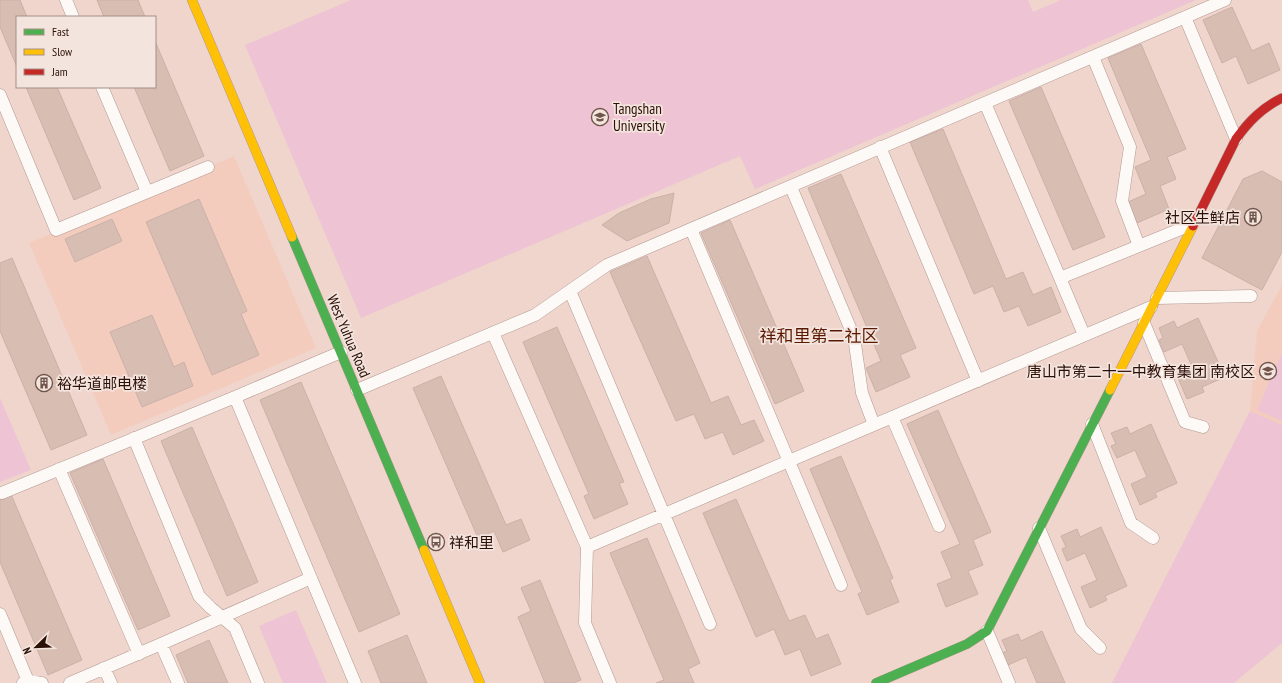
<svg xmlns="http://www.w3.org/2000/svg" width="1282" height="683" viewBox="0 0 1282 683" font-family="'PT Sans Narrow','Noto Sans SC',sans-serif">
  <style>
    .built { fill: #f4ccbe }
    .green { fill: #eec3d3 }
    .building { fill: #d8bdb3; stroke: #cab1a8 }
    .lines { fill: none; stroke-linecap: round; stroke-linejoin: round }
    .lane-casing { stroke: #b29990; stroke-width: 13 }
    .fast-casing { stroke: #b29990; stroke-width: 10 }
    .slow-casing { stroke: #b29990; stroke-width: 10 }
    .jam-casing { stroke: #b29990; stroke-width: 10 }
    .lane { stroke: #fdf9f7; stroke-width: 12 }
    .fast { stroke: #4caf50; stroke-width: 9 }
    .slow { stroke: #ffc107; stroke-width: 9 }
    .jam { stroke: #c62828; stroke-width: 9 }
    .labels { text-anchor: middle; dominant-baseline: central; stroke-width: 3.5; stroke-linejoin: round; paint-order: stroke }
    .poi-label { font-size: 15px; fill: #2b1006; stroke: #f4e4de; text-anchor: start }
    .street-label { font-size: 15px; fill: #2b1006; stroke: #f4e4de }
    .quarter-label { font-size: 17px; fill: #581900; stroke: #f4e4de }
  </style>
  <rect width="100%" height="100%" fill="#efd5cc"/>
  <path class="built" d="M234 156 316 348 111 435 29 243Z
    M1282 285V425L1250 411 1257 331Z"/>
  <path class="green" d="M351 0H1028L1033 12 1061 0H1196L755 189 740 156 361 318 245 45Z
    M1282 353V421L1257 410Z
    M0 398 31 470 0 482Z
    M1250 411 1282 425V643L1234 683H1112Z
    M296 610 327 683H283L259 626Z"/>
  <path class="building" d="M0 0H20L27 17H17V67L0 27Z
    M97 0H138L145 17H104Z
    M1232 7 1252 51 1269 43 1280 70 1248 84 1236 56 1222 63 1203 20Z
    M155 41 204 156 170 171 134 87H155Z
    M1141 44 1186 149 1167 157 1176 179 1160 186 1169 209 1137 223 1128 202 1146 194 1135 167 1151 160 1108 58Z
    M26 87H57L101 188 74 200Z
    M1041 87 1105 237 1073 250 1009 101Z
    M943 129 1006 279 1023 272 1033 295 1051 287 1061 312 1028 326 1019 306 1004 312 993 286 974 294 910 142Z
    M1262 171 1282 182V252L1262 290 1202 258 1243 179Z
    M841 174 916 348 900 355 910 377 876 392 866 368 881 361 808 188Z
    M674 193 669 223 627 241 602 225 619 213 651 199Z
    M199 199 247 311 241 314 259 355 212 375 146 222Z
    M112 219 122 241 75 262 65 239Z
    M730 220 804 391 775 404 701 233Z
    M647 256 711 403 728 396 741 425 754 420 764 441 733 455 723 432 705 439 694 414 676 421 610 272Z
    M12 258 87 435 51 450 0 331V263Z
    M152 315 174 367 184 362 193 386 142 407 110 332Z
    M1198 318 1225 377 1202 387 1204 392 1187 399 1178 378 1194 371 1182 344 1164 352 1159 340 1163 338 1159 328 1174 321 1177 328Z
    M557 327 624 482 619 483 628 504 594 519 584 496 589 494 523 342Z
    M441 376 506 525 521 519 530 540 503 552 494 531 478 538 413 388Z
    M301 382 400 614 359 632 260 400Z
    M938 410 991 532 973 540 983 565 968 571 978 594 946 607 937 584 952 578 941 552 960 544 907 424Z
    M1151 424 1177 483 1155 493 1157 497 1140 505 1131 484 1147 477 1135 450 1117 458 1111 446 1116 444 1111 433 1127 427 1130 434Z
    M192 427 258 582 227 596 161 441Z
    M841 456 893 578 890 580 899 602 867 615 858 594 862 592 810 469Z
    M103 459 170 616 138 630 70 473Z
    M10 492 82 660 48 675 0 562V496Z
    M736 499 789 621 805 615 816 639 828 634 841 664 811 676 800 649 785 655 774 629 756 637 703 513Z
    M1101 527 1127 586 1105 596 1107 600 1090 608 1081 587 1097 580 1085 553 1067 561 1062 549 1066 547 1061 536 1077 529 1080 537Z
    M647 538 700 663 688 669 694 683H656L664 680 610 553Z
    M540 580 581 680 573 683H545L518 617 531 611 521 588Z
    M1042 631 1065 683H1037L1026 657 1008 665 1002 653 1007 651 1002 640 1018 634 1021 641Z
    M407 635 427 683H381L368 651Z
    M209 640 228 683H188L176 655Z"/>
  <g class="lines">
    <g class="lane-casing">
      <path id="lane" d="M66 0 73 17
        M1185 17 1236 139
        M1093 57 1130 147 1122 201 1139 246
        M102 87 147 192
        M0 95 56 230 208 167
        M985 103 1060 278 1193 224
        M880 147 978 381
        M791 187 854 337 862 393 874 425
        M691 229 841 585
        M1060 278 1084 335
        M570 291 710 624
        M1157 298 1251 296
        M1144 323 1185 422 1203 427
        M493 333 587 547 585 623 610 683
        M357 390 535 315 607 265 1225 0
        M235 397 355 683
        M892 417 939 526
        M1092 424 1131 523 1153 538
        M134 438 199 596 211 608 235 628 258 683
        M59 469 139 654
        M2 493 235 397 341 352
        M1039 528 1081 629 1100 648
        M587 547 1151 307
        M0 614 28 681
        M987 631 1009 683
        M104 668 111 683
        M23 683 28 681 42 683
        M70 683 161 644
        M178 683 161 644 311 578"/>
    </g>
    <g class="fast-casing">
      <path id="fast" d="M292 237 424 550
        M876 683 967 644 987 631 1110 390"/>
    </g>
    <g class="slow-casing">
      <path id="slow" d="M192 0 292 237
        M1110 390 1193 226
        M424 550 480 683"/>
    </g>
    <g class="jam-casing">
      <path id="jam" d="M1193 226 1236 139C1249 121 1262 108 1282 98"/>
    </g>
    <use href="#lane" class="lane"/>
    <use href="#fast" class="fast"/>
    <use href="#slow" class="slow"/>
    <use href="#jam" class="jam"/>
  </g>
  <defs>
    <g id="university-ring" transform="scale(0.9)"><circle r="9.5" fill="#f4e4de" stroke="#70554b" stroke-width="1.5"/><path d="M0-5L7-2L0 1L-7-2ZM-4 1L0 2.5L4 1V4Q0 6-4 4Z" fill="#70554b"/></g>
    <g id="building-ring" transform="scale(0.9)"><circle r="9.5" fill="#f4e4de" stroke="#70554b" stroke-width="1.5"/><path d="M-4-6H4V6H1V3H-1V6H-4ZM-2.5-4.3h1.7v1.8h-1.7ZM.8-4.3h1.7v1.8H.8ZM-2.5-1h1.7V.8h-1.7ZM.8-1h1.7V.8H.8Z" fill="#70554b"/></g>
    <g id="school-ring" transform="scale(0.9)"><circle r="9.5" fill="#f4e4de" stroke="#70554b" stroke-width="1.5"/><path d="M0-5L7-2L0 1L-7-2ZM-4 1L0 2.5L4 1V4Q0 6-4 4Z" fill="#70554b"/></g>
    <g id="bus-ring" transform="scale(0.9)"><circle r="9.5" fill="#f4e4de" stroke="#70554b" stroke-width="1.5"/><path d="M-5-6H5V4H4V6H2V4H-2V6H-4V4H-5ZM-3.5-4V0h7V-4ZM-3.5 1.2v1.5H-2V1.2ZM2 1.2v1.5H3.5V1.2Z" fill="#70554b"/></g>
  </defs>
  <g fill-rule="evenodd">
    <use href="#university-ring" x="600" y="117"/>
    <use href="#building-ring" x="1253" y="217"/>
    <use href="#school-ring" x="1268" y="371"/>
    <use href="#building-ring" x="44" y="383"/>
    <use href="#bus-ring" x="436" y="542"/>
  </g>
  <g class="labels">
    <g class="poi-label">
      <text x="613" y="108">Tangshan<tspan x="613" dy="17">University</tspan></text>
      <text x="1240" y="217" text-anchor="end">社区生鲜店</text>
      <text x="1255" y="371" text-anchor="end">唐山市第二十一中教育集团 南校区</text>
      <text x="57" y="383">裕华道邮电楼</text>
      <text x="449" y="542">祥和里</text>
    </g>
    <g class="street-label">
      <text transform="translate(349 336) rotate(67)">West Yuhua Road</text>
    </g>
    <g class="quarter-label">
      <text x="819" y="336">祥和里第二社区</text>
    </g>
  </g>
  <rect x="16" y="16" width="140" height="72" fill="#f4e4de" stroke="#a48f88"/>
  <rect x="24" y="29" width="20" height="6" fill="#4caf50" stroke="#a48f88"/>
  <text x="52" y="36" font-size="12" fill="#2b1006">Fast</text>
  <rect x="24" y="49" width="20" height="6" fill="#ffc107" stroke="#a48f88"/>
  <text x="52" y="56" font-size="12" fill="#2b1006">Slow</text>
  <rect x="24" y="69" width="20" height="6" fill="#c62828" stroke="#a48f88"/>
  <text x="52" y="76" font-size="12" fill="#2b1006">Jam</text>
  <g transform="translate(36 647) rotate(247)" stroke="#f4e4de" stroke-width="3" paint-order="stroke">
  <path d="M0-3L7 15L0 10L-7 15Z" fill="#2b1006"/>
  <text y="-6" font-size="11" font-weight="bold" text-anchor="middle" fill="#2b1006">N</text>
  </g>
</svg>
